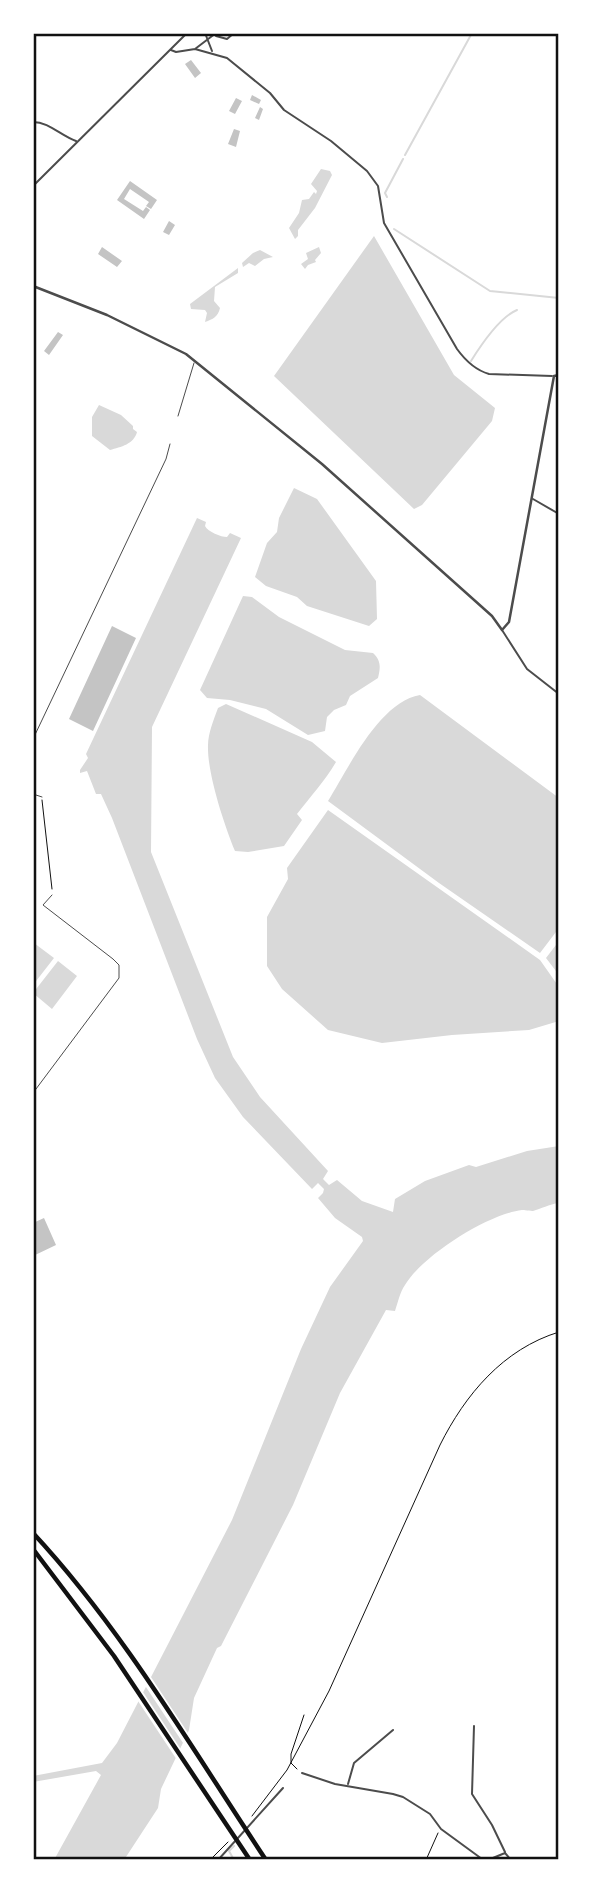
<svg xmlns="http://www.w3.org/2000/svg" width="592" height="1893" viewBox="0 0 592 1893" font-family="'PT Sans Narrow',sans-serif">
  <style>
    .water { fill: #d9d9d9 }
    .pier { fill: #fff }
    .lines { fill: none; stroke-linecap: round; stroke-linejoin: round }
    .stream { stroke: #d9d9d9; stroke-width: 2 }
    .building { fill: #c4c4c4 }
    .path { stroke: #111; stroke-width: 1 }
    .service { stroke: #4c4c4c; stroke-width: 1 }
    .minor { stroke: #4c4c4c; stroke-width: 2 }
    .tertiary { stroke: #4c4c4c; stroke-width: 2.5 }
    .motorway { stroke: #111; stroke-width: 4.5 }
    .neatline { fill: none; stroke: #111; stroke-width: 2.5 }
  </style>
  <rect width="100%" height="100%" fill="#fff"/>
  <path class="water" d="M321 169 330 171 332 175 315 208 298 230V236L295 239 289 228 299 213 302 200 309 199 314 192 316 194 317 191 311 184Z
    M374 236 454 375 495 408 492 421 422 505 414 509 274 376Z
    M319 247 321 253 315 260 316 262 308 265 305 269 301 264 308 259 306 253Z
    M260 250 273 257 264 259 255 266 249 263 243 267 242 263 253 253Z
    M238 268V273L215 287 214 301 220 308C218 317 213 319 205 322L207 313 205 310 191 309 190 304Z
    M99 405 121 415 133 426V429L137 432C134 444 121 447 110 450L92 436V417Z
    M294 488 317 499 376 581 377 619 369 626 307 606 297 597 266 586 255 577 267 543 277 532 279 518Z
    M197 518 206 522 205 526C208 532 221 537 227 537L230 533 241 538 152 727 151 852 233 1057 260 1097 328 1171 323 1179 329 1185 337 1180 362 1201 393 1212 395 1199 425 1181 469 1165 476 1167 527 1151 559 1146V1203C549 1204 541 1209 533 1211 532 1211 522 1210 522 1210 488 1214 422 1256 405 1285 400 1292 398 1302 395 1311L386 1310 340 1393 293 1505 221 1646 217 1648 194 1698 189 1730 161 1789 158 1808 124 1860H54L101 1775 96 1771 33 1782V1776L102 1763 117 1743 232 1520 301 1349 330 1287 363 1241 362 1237 335 1218 318 1198 323 1193 324 1189 318 1183 312 1189 243 1117 215 1078 197 1039 112 818 101 794H96L87 771 80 773V770L88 758 86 754Z
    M243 596 252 597 279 617 345 650 373 653C382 661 380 669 378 678L350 696 346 705 334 710 327 717 325 731 308 735 266 709 230 700 207 698 200 690Z
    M420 695 559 798V928L540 953 439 883 328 801C348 769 379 702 420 695Z
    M226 704 312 742 336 762C325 781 310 797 297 814L302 820 284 846 248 852 235 851C224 824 207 773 208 745 208 733 214 719 218 708Z
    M328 810 540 960 559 987V1021L529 1030 452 1035 382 1043 328 1030 282 989 267 966V917L288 879 287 868Z
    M559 941V975L546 958Z
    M34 943 54 958 33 985V945Z
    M58 961 77 976 52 1009 33 993Z"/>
  <path class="pier" d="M149 1674 190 1736 185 1746 144 1684Z
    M141 1689 182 1751 177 1760 136 1698Z"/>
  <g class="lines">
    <path class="stream" d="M405 155 472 33
      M387 197 385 193 403 159
      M394 229 490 291 559 298
      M471 361C481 345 500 317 517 310
      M234 1846 229 1851 234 1860"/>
  </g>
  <path class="building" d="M191 60 201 73 195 78 185 64Z
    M252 95 261 100 259 104 250 100Z
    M236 98 242 101 235 114 229 111Z
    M260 107 263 109 259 120 255 118Z
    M234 129 240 131 236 147 228 144Z
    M130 181 157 200 151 209 146 206 149 202 130 189 124 199 143 211 146 207 150 210 144 219 117 200Z
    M169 221 175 225 169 235 163 232Z
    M102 247 122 261 117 267 98 254Z
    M58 332 63 335 49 355 44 351Z
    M112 626 136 638 93 731 69 719Z
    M44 1218 56 1245 33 1256V1223Z"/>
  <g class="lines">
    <path class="path" d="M42 800 52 889
      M297 1769 291 1763V1754L304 1715
      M252 1816 287 1770 329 1691 440 1445C465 1395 503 1349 559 1332
      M210 1860 228 1842
      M426 1860 438 1833"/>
    <path class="service" d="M178 416 194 363
      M33 739 166 459 170 444
      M33 794 42 797
      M33 1093 119 978V965L113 959 43 905 52 895"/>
    <path class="minor" d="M205 33 212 51
      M216 36 227 39 234 33
      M195 49 216 33
      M171 50 176 52 195 49 227 58 270 93 284 110 331 141 367 171 378 186 384 223 457 349C465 360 475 370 489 374L552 376
      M33 122C49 122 61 136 76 141
      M33 186 187 33
      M533 499 559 514
      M502 630 527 669 559 694
      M474 1726 472 1794 492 1825 505 1852
      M302 1773 335 1784 393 1794 403 1797 430 1814 441 1829 482 1859 488 1860 505 1853 511 1860
      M348 1784 354 1763 393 1730
      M218 1860 283 1788"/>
    <path class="tertiary" d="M33 286 107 315 186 354 322 464 492 616 502 630 509 622 554 376 559 375"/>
    <path class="motorway" d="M33 1533C124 1631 192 1749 266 1860
      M33 1549 114 1656 250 1860"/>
  </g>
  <rect width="592" height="1893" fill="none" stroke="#ffffff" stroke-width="70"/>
  <rect x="35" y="35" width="522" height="1823" class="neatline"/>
</svg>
